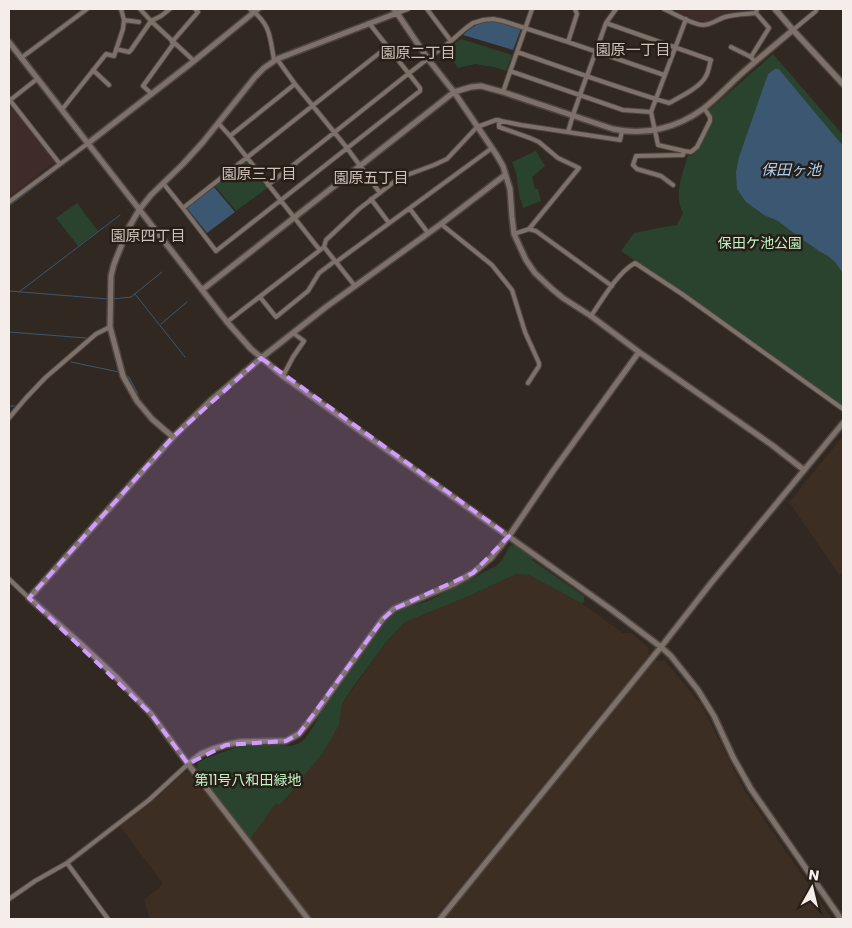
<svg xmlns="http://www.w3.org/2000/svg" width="852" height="928" viewBox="0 0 852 928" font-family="Poppins,'Noto Sans JP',sans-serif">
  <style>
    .built { fill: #3d2e23 }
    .education { fill: #3f2c29 }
    .green { fill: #2a432e }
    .water { fill: #3b5771 }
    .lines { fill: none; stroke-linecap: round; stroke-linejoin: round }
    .stream { stroke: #3b5771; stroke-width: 1 }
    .minor-casing { stroke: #4e4540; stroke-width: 6 }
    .tertiary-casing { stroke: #4e4540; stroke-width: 8 }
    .secondary-casing { stroke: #4e4540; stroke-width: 8 }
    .minor { stroke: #7d716a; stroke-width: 4 }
    .tertiary { stroke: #7d716a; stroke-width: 5 }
    .secondary { stroke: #7d716a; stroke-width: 5.5 }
    .marked { fill: #d09dff; fill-opacity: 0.2; stroke: #d09dff; stroke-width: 4; stroke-dasharray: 10 6; stroke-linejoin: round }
    .labels { text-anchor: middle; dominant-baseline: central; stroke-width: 5; stroke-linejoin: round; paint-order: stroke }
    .park-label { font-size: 14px; fill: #bef4c4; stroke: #271e18 }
    .neighbourhood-label { font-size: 15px; fill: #cfc3ba; stroke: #271e18 }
    .water-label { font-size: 15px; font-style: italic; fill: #a9d1f6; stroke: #271e18 }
  </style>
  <rect width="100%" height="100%" fill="#312821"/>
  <path class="built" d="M843 436V572L839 575 789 502Z
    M516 574 529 575 581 603 623 633H631L648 647 649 655 434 919H312L250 839 276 802 280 805 339 725 342 704 386 642 405 622 469 596Z
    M655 661H665L701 704 744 790 832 919H445Z
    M184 772 191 773 304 919H150L144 900 163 884 120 826 153 801Z"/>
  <path class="education" d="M669 9H749L745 12 727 14 707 22 697 21Z
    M9 104H11L55 162 9 197Z"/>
  <path class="green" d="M461 39 512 55 506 71 494 67 475 64 458 68 446 50Z
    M773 54 843 135V406L621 251 634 233 664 227 677 225 683 213C673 195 683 173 688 155L692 156 712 122 708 111Z
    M536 151 545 166 532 177 535 189H538L541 201 523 208 521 200H520L516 173 512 162Z
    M246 161 267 188 236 211 215 186Z
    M77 203 98 231 78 246 56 218Z
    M515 544 533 558 532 560 584 596V602L581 603 529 575 516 574 469 596 405 622 386 642 351 690 342 704 339 725 322 754 280 805 276 803 250 839 197 770 198 762 212 756 246 744 256 743 291 746 300 743 304 740 313 727 323 708 386 620 392 615 403 609 428 601 496 566 502 560 510 546Z"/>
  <path class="water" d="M492 21 502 22 521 29 513 50 463 35C472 26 480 22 492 21Z
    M775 69H779L782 73 843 146V273L835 262 828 256 819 251 799 237 778 221 764 215 746 202 737 189 736 172 739 157 768 74Z
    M214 187 235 212 207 233 187 208Z"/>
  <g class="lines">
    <path class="stream" d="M9 206 78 154
      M9 291 108 299
      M19 292 120 215
      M135 294 185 357
      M112 299 131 297 162 272
      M161 324 187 302
      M9 332 86 338
      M71 362 119 372
      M125 375 129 377 138 394
      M9 406H15"/>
    <g class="minor-casing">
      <path id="minor" d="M140 9 151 21 194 61
        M250 9C271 24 270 38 274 60
        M393 9 397 13 408 9
        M427 9 451 41
        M664 9C673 13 693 25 703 25 711 25 718 19 725 17 735 14 746 14 756 13L757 9
        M124 20 139 22
        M606 23 616 9
        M793 30 816 11V9
        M172 42 198 12 195 9
        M568 42 577 14 575 9
        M731 47 751 57 755 62
        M116 49 129 52 131 50 151 21 161 16 170 9
        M517 52C567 69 618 88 669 103 680 97 701 87 706 76 709 71 709 65 711 60L606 23 587 76 586 78 573 115 568 132
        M751 57 769 28 756 13
        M21 58 87 9
        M277 59 295 84 347 148 380 193
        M93 70 109 85
        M510 71 623 110 651 112
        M503 92 532 9
        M152 94 143 86 174 43
        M9 99 60 164
        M9 101 37 79
        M61 109 64 107 106 54 114 56 123 29 124 20 121 9
        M499 120V127L530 138 539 142 558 158 579 168 529 229 536 231 612 286
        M219 124 230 136 319 249
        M230 136 295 84
        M684 151 658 145 651 112 686 19
        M163 183 183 208 387 47
        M268 185 408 74 451 41 466 28 473 23 483 20 493 19 503 21 568 42 664 75
        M673 185 661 176 637 169 633 165 636 156 683 155 684 151 691 152 697 147 710 121V117L704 108
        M371 199 389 223
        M9 202 87 144
        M183 208 216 251 420 91V88L369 23
        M410 209 428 233
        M441 224 492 265 512 290 525 332 539 363V366L528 383
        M514 234 529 229
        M324 247 355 286
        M336 262 492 148
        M260 297 276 317 308 291 319 273 335 261
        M591 316C603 299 617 273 635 263L682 294 843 409
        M227 322 324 247 326 240 359 209 399 178 434 165 447 159 477 127 496 120 521 125 620 140 622 131
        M283 376 293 357 304 341 293 333
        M9 418 26 398 45 378 96 334 110 327
        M9 579 29 598
        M67 863 108 919
        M9 899 35 881 67 863 149 800 188 764"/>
    </g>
    <g class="tertiary-casing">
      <path id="tertiary" d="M9 42 227 322 251 349 283 376 612 610 661 647 671 656 698 690 714 716 733 757 751 789 841 919
        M87 144 194 61 258 9
        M202 290 454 92 471 87 481 86 503 92 613 129C645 136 677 128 703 109 716 99 728 86 740 75 757 60 775 45 793 30
        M173 437 152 419 137 401 123 376 110 327 111 276 114 264 128 229 139 210 151 195 183 164 203 142 255 77 264 68 277 59 397 13 428 59 454 92 496 154 503 166 510 189 512 217 514 234 526 260 535 273 552 289 563 298 591 316 639 352 772 445 804 470
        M188 764 201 754 213 749 226 745 240 742 286 741 299 734 313 717 383 619 394 609 454 584 473 573 491 558 509 536 553 471 639 352
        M308 919 188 764 151 714 116 677 83 646 29 598 173 437 210 401 261 358 326 307 441 224 505 175
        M440 919 661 647 711 583 843 423"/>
    </g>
    <g class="secondary-casing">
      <path id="secondary" d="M775 9 793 30 843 84"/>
    </g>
    <use href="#minor" class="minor"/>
    <use href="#tertiary" class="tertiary"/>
    <use href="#secondary" class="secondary"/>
  </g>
  <path class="marked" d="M261 358 509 536 473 573 394 609 383 619 299 734 286 741 226 745 188 764 151 714 29 598 173 437Z"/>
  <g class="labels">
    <g class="park-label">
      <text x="760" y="243">保田ケ池公園</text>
      <text x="248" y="780">第11号八和田緑地</text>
    </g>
    <g class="neighbourhood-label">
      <text x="633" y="49">園原一丁目</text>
      <text x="418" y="52">園原二丁目</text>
      <text x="259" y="173">園原三丁目</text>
      <text x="371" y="177">園原五丁目</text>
      <text x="148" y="235">園原四丁目</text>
    </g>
    <g class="water-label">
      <text x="791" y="169">保田ヶ池</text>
    </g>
  </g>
  <rect width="852" height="928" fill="none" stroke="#f4ede9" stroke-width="20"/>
  <g transform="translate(812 888) rotate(8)" stroke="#271e18" stroke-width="4" paint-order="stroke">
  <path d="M0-4L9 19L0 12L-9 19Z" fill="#f4ede9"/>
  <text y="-8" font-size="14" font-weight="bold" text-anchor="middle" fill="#f4ede9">N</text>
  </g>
</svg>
